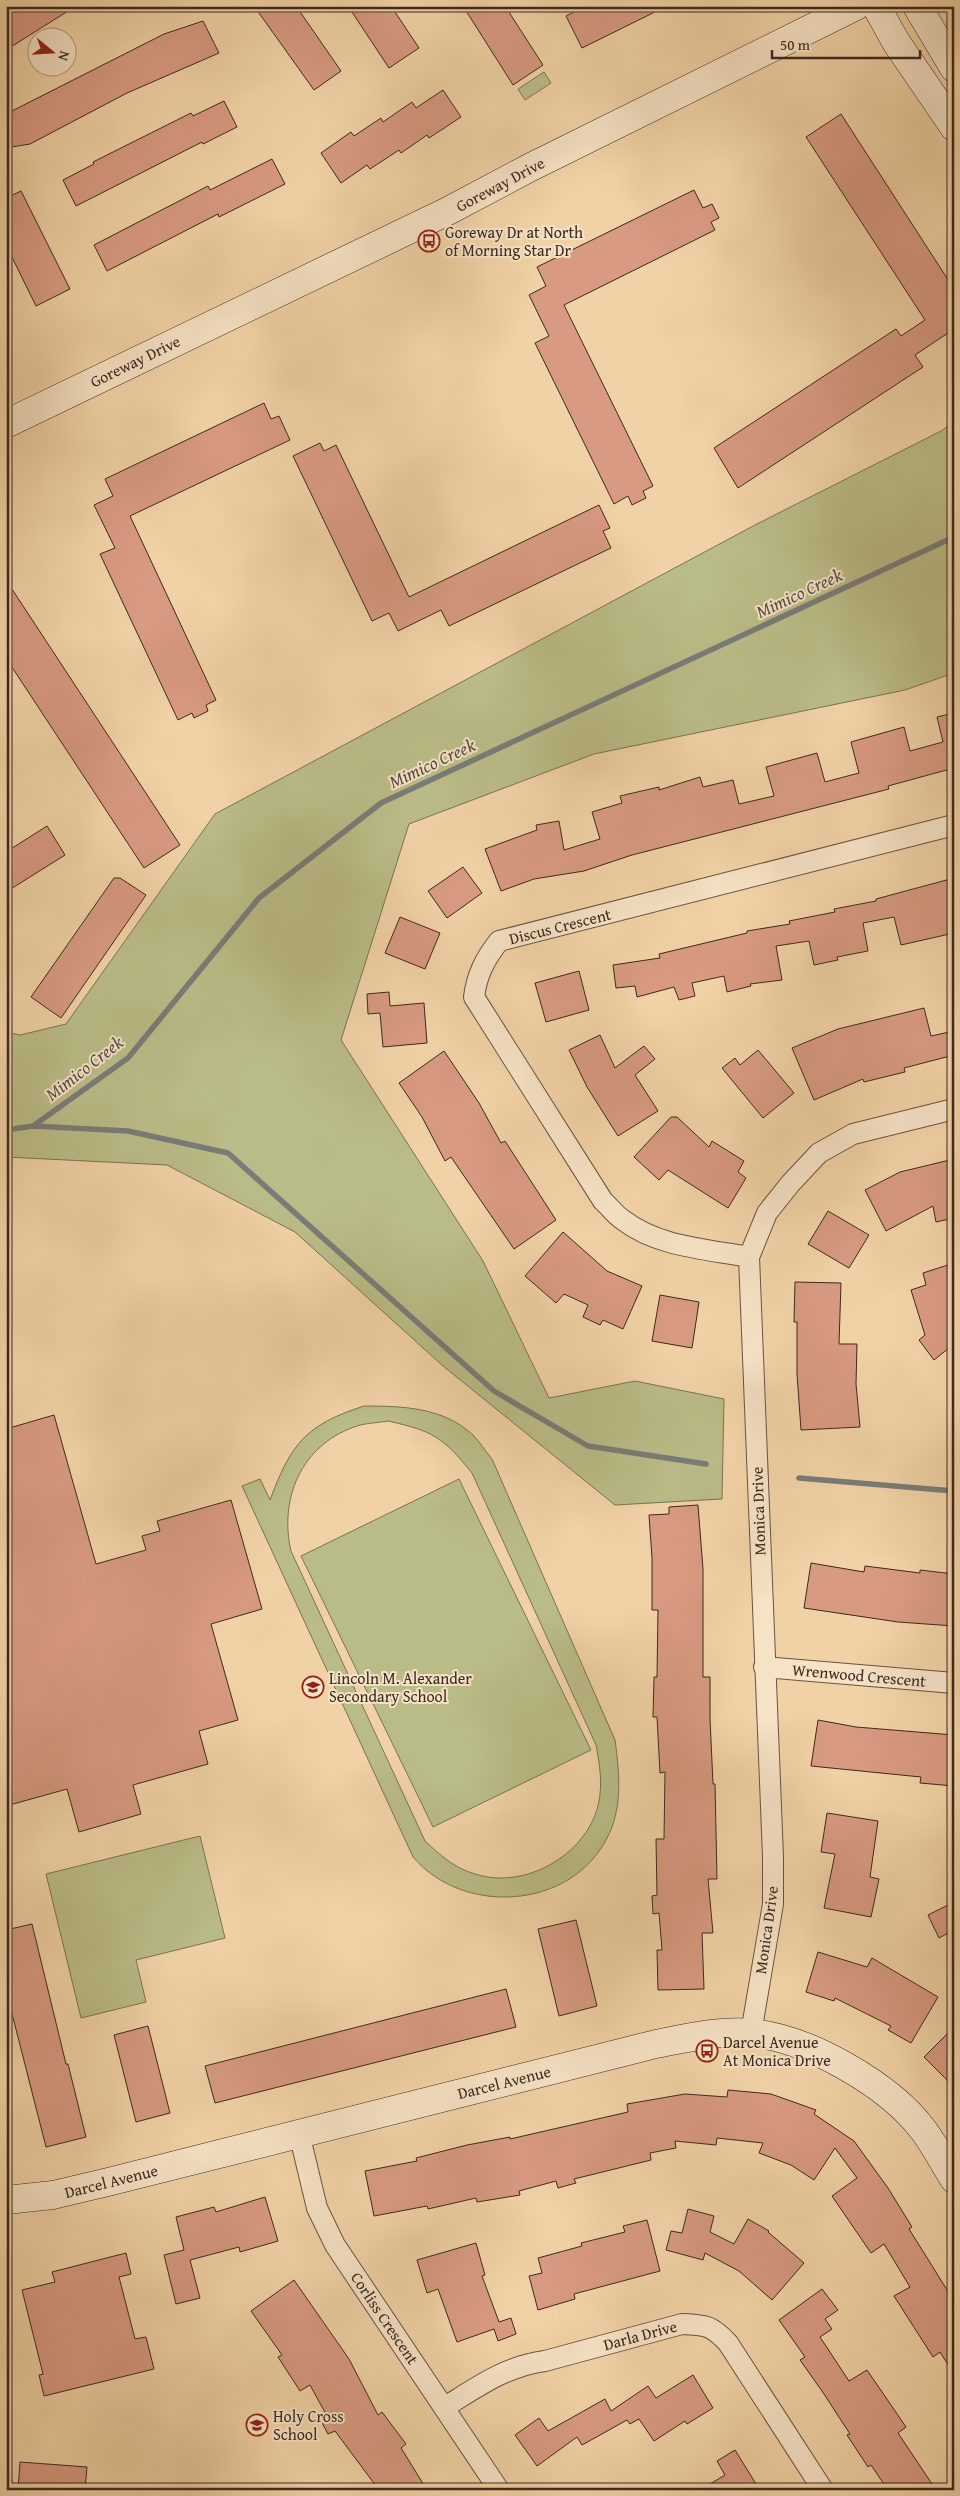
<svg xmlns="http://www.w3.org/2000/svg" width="960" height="2496" viewBox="0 0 960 2496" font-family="'Gentium Book Plus',serif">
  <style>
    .green { fill: #babc87; stroke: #7b7254; fill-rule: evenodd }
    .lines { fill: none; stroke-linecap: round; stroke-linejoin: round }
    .stream { stroke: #797c78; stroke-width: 5.5 }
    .building { fill: #d89a81; stroke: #3c2920 }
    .street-casing { stroke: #695342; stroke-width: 22 }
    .secondary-casing { stroke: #3c2920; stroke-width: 29 }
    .street { stroke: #f6e2c5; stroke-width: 20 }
    .secondary { stroke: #f6e2c5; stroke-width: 28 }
    .labels { text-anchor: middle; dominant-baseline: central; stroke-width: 4; stroke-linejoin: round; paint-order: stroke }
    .street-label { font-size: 16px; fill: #3c2920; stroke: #f6e2c5 }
    .poi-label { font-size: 16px; fill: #3c2920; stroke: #f6e2c5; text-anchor: start }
    .water-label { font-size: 18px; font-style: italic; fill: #554c45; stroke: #f6e2c5 }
  </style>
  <rect width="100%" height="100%" fill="#f1d2a6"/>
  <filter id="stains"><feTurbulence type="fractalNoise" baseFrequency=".004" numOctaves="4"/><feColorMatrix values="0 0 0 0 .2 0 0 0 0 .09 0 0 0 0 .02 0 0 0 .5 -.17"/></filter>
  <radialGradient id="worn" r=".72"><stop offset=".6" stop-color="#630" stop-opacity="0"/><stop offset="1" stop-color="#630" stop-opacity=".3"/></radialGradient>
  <path class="green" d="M544 72 551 83 525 100 518 89Z
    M954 422V673L905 690 594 754 409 824 341 1040 483 1261 549 1398 635 1381 724 1399 722 1499 615 1505 443 1366 295 1232 167 1165 6 1157V1032L20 1035 66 1024 215 814 755 525 941 431Z
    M364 1406C402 1406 443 1407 473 1435 480 1442 485 1451 492 1459L615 1740C619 1769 622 1800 612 1827 581 1909 466 1919 413 1857L242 1486 260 1479 270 1500C291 1444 305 1425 364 1406ZM388 1421C433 1431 443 1437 472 1473L596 1745C600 1766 603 1785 598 1806 585 1856 524 1890 475 1874 454 1868 440 1855 425 1841L291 1551C279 1499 301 1446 354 1427 364 1423 377 1423 388 1421Z
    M459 1479 591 1750 433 1827 301 1556Z
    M200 1836 225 1938 136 1960 146 2002 81 2018 46 1874Z"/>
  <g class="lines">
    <path class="stream" d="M33 1126 128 1131 228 1153 494 1391 588 1446 706 1464
      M6 1130 33 1126 128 1058 259 898 381 803 954 537
      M799 1478 954 1491"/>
  </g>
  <path class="building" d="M6 6H76L6 50Z
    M254 6H296L341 71 314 90Z
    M348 6H391L419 48 389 68Z
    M463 6H505L543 65 513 85Z
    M586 6H667L582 48 566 16Z
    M203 21 219 53 127 93 30 144 6 148V114L164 34Z
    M443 90 461 117 429 138 427 135 401 153 399 150 370 169 367 165 341 183 321 153 351 132 354 136 381 118 383 122 412 102 416 108Z
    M224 101 237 127 203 144 202 142 76 206 63 180 94 164 93 162 191 113 193 116Z
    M841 114 954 289V329L915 355 923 367 738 488 714 448 896 329 901 336 925 320 806 137Z
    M272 159 285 184 219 217 218 214 107 271 94 245 208 186 210 190Z
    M694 190 703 208 712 204 719 218 711 222 715 230 564 305 653 486 643 491 646 498 632 505 628 496 614 504 535 343 549 336 529 295 546 286 537 267Z
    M21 191 70 289 36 306 6 245V198Z
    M264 403 271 419 279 416 290 440 130 516 216 700 206 705 208 711 194 718 192 713 178 720 100 554 115 548 94 505 113 496 105 479Z
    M320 443 324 451 336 445 409 597 599 505 610 528 603 531 611 548 449 626 441 610 398 631 389 613 372 621 293 456Z
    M6 580 180 845 144 868 6 658Z
    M954 713V768L888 786 889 789 632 855 584 871 534 879 501 891 485 849 537 830 536 825 559 821 564 850 600 839 592 812 622 803 620 796 659 787V790L700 777 703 787 733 780 739 804 774 796 766 767 817 753 825 782 859 773 851 742 904 727 910 751 943 742 937 717Z
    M47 826 65 855 6 892V852Z
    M463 867 482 893 447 918 428 891Z
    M114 878H120L146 895 61 1018 31 997Z
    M954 878V900L949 902 954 933 901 945 894 917 863 923 868 951 837 957 838 960 814 965 809 941 776 946 782 980 750 984 751 986 727 992 724 976 692 983 695 996 679 1000 674 987 637 997 635 986 616 988 613 965 660 958 659 954 747 933V931L790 924 789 921 835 912 834 909 876 901V899Z
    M400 917 440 933 425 969 385 953Z
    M579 971 589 1010 546 1022 535 983Z
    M389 992 390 1006 424 1003 427 1043 383 1047 380 1013 368 1014 367 994Z
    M924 1008 931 1036 954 1031V1055L904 1068 905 1072 864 1082 863 1079 814 1100 792 1048 838 1029Z
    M600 1035 615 1068 644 1046 655 1059 635 1075 658 1111 618 1136 587 1087 569 1050Z
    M758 1050 794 1093 763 1118 722 1068 735 1058 740 1065Z
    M444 1051 479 1103 501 1143 505 1141 556 1220 514 1249 451 1157 445 1161 422 1117 399 1083Z
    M671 1117H677L709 1147 712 1141 744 1161 738 1172 746 1178 728 1208 668 1170 659 1180 634 1157Z
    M954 1159V1218L936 1222 933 1206 886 1231 865 1190 900 1172Z
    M828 1211 869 1235 849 1268 808 1244Z
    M563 1232 607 1271 642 1286 623 1329 603 1320 600 1325 583 1317 588 1305 564 1294 556 1303 525 1276Z
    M954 1263V1344L934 1360 919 1340 925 1335 911 1290 926 1285 923 1273Z
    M795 1282 841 1283 839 1344H857L856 1384 860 1427 801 1430 797 1374V1322H794Z
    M660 1295 699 1302 692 1348 652 1341Z
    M54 1415 96 1564 146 1550 142 1536 160 1531 157 1521 231 1500 262 1609 211 1624 238 1720 199 1731 208 1764 133 1785 141 1814 79 1832 67 1789 6 1806V1429Z
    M698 1505 703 1569V1677H710V1719L713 1784H715L717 1879H708L713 1933H702L704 1989 658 1990 657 1950H662L659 1913 653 1914 652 1896 657 1895 656 1839H664L665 1772 660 1773 657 1717H653L654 1677H657L658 1610H652V1558L649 1515 669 1514V1507Z
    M811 1563 864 1572 865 1566 920 1573V1570L954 1574V1626L898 1622 804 1608Z
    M818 1720 856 1727 954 1735V1786L920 1783 921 1777 811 1766Z
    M827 1813 878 1821 870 1877 879 1879 871 1917 824 1908 835 1854 821 1852Z
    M954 1902V1930L939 1938 928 1915Z
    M576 1920 597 2006 559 2016 538 1929Z
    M32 1924 66 2064H68L86 2137 46 2147 6 1990V1930Z
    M818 1952 867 1967 872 1958 938 1997 911 2043 888 2030 891 2026 835 1998 834 2001 806 1992Z
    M506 1989 516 2027 215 2103 205 2066Z
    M148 2026 170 2113 136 2122 114 2035Z
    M954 2027V2087L924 2057Z
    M728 2090 771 2094 816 2110 814 2114 854 2141 888 2188 912 2227 909 2229 954 2301V2374L940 2352 933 2357 894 2296 910 2287 884 2244 871 2253 832 2196 857 2178 835 2148 814 2180 791 2165 759 2153 763 2143 717 2138 716 2145 675 2141 676 2148 650 2153 651 2160 574 2179 576 2183 558 2188 556 2181 519 2191 520 2195 477 2202 476 2198 428 2209 427 2206 374 2216 365 2171 417 2161 416 2158 467 2145 510 2137V2139L628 2112 627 2104 685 2094 727 2097Z
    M265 2197 278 2241 240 2252 239 2247 190 2260 200 2298 176 2304 164 2255 184 2250 176 2217 214 2207 216 2212Z
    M688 2209 714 2216 710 2232 734 2244 748 2219 769 2231 768 2232 804 2263 772 2300 739 2271 705 2253 703 2260 666 2250 671 2231 682 2233Z
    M647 2220 660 2271 574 2294 575 2299 538 2310 529 2276 542 2273 538 2258 582 2246 581 2243 625 2232 623 2226Z
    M476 2243 485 2275 482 2276 499 2322 511 2318 516 2334 498 2341 494 2329 457 2342 438 2289 427 2293 417 2260Z
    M126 2253 131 2274 119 2277 135 2339 146 2337 154 2369 44 2396 39 2375 43 2374 22 2290 55 2282 52 2272Z
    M294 2280 349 2359 378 2415 382 2412 406 2444 401 2448 427 2490H379L335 2431 328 2434 320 2419 327 2416 310 2385 300 2391 278 2357 282 2355 251 2311Z
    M822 2289 838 2310 825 2319 832 2329 820 2337 849 2381 867 2370 906 2427 898 2433 936 2490H888L871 2465 868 2467 847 2435 850 2434 822 2391 800 2360 805 2357 779 2320Z
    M693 2375 713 2408 687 2424 685 2421 654 2441 639 2419 630 2424 627 2420 582 2445 577 2437 537 2466 515 2435 539 2418 548 2431 605 2399 611 2411 648 2386 656 2398Z
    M735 2450 756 2484 746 2490H700L725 2475 717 2461Z
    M20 2462 87 2467 85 2490H18Z"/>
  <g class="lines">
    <g class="street-casing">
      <path id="street" d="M749 1257C707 1249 658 1247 623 1220 615 1215 610 1207 603 1201L474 997C477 974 485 959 499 941L954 825
        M764 1667 954 1683
        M751 2033 773 1904V1857L749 1257 767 1213 790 1184 819 1153 853 1134 954 1109
        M299 2133 317 2208 335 2245 499 2490
        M445 2407C477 2387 506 2366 545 2361L682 2324C706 2325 711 2325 728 2343L823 2490"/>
    </g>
    <g class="secondary-casing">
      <path id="secondary" d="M876 6 896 42 954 127
        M917 6 954 68
        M6 424 448 211 529 168 856 6
        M6 2200 53 2195 108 2182 656 2044C687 2038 720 2030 751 2033 808 2038 890 2085 924 2131 935 2146 944 2163 954 2179"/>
    </g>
    <use href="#street" class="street"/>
    <use href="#secondary" class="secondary"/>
  </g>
  <defs>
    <g id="bus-ring" transform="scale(1.125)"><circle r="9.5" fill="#f6e2c5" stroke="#8f2418" stroke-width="1.5"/><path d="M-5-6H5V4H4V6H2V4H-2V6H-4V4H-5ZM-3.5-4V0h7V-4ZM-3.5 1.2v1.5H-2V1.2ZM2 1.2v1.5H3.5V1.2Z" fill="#8f2418"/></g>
    <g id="school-ring" transform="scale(1.125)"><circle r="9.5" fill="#f6e2c5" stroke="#8f2418" stroke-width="1.5"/><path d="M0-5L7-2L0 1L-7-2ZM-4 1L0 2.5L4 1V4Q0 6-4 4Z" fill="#8f2418"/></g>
  </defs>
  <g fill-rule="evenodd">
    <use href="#bus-ring" x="429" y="241"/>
    <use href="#school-ring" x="313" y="1687"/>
    <use href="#bus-ring" x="707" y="2051"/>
    <use href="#school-ring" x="257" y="2425"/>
  </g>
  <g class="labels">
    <g class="street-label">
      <text transform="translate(500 184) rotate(-28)">Goreway Drive</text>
      <text transform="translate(135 361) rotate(-26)">Goreway Drive</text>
      <text transform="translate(560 926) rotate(-14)">Discus Crescent</text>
      <text transform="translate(758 1511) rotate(-92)">Monica Drive</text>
      <text transform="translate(859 1675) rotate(5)">Wrenwood Crescent</text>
      <text transform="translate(766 1930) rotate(-82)">Monica Drive</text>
      <text transform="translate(504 2082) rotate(-14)">Darcel Avenue</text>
      <text transform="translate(111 2181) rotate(-14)">Darcel Avenue</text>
      <text transform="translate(385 2318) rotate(56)">Corliss Crescent</text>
      <text transform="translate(640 2335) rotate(-15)">Darla Drive</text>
    </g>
    <g class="poi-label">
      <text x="445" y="232">Goreway Dr at North<tspan x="445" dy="18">of Morning Star Dr</tspan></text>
      <text x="329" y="1678">Lincoln M. Alexander<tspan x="329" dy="18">Secondary School</tspan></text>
      <text x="723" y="2042">Darcel Avenue<tspan x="723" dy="18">At Monica Drive</tspan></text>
      <text x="273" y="2416">Holy Cross<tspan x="273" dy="18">School</tspan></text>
    </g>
    <g class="water-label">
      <text transform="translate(799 593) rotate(-25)">Mimico Creek</text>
      <text transform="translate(432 763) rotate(-25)">Mimico Creek</text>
      <text transform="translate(84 1068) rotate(-38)">Mimico Creek</text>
    </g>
  </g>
  <rect width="960" height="2496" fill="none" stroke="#f1d2a6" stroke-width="25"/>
  <rect x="8" y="8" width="945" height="2481" fill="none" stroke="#3c2920" stroke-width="2.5"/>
  <rect x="12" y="12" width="935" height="2471" fill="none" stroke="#3c2920"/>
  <g transform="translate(52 52) rotate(108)"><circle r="24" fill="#f6e2c5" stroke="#ac9883"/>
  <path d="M0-4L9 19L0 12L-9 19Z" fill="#8f2418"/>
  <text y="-8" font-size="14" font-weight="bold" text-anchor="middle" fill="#3c2920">N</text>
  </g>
  <path d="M772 50v8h148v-8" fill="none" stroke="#3c2920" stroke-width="2.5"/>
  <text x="780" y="50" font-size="15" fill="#3c2920" stroke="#f6e2c5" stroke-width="4" paint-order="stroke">50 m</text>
  <rect width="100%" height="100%" filter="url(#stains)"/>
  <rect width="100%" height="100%" fill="url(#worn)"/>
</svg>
